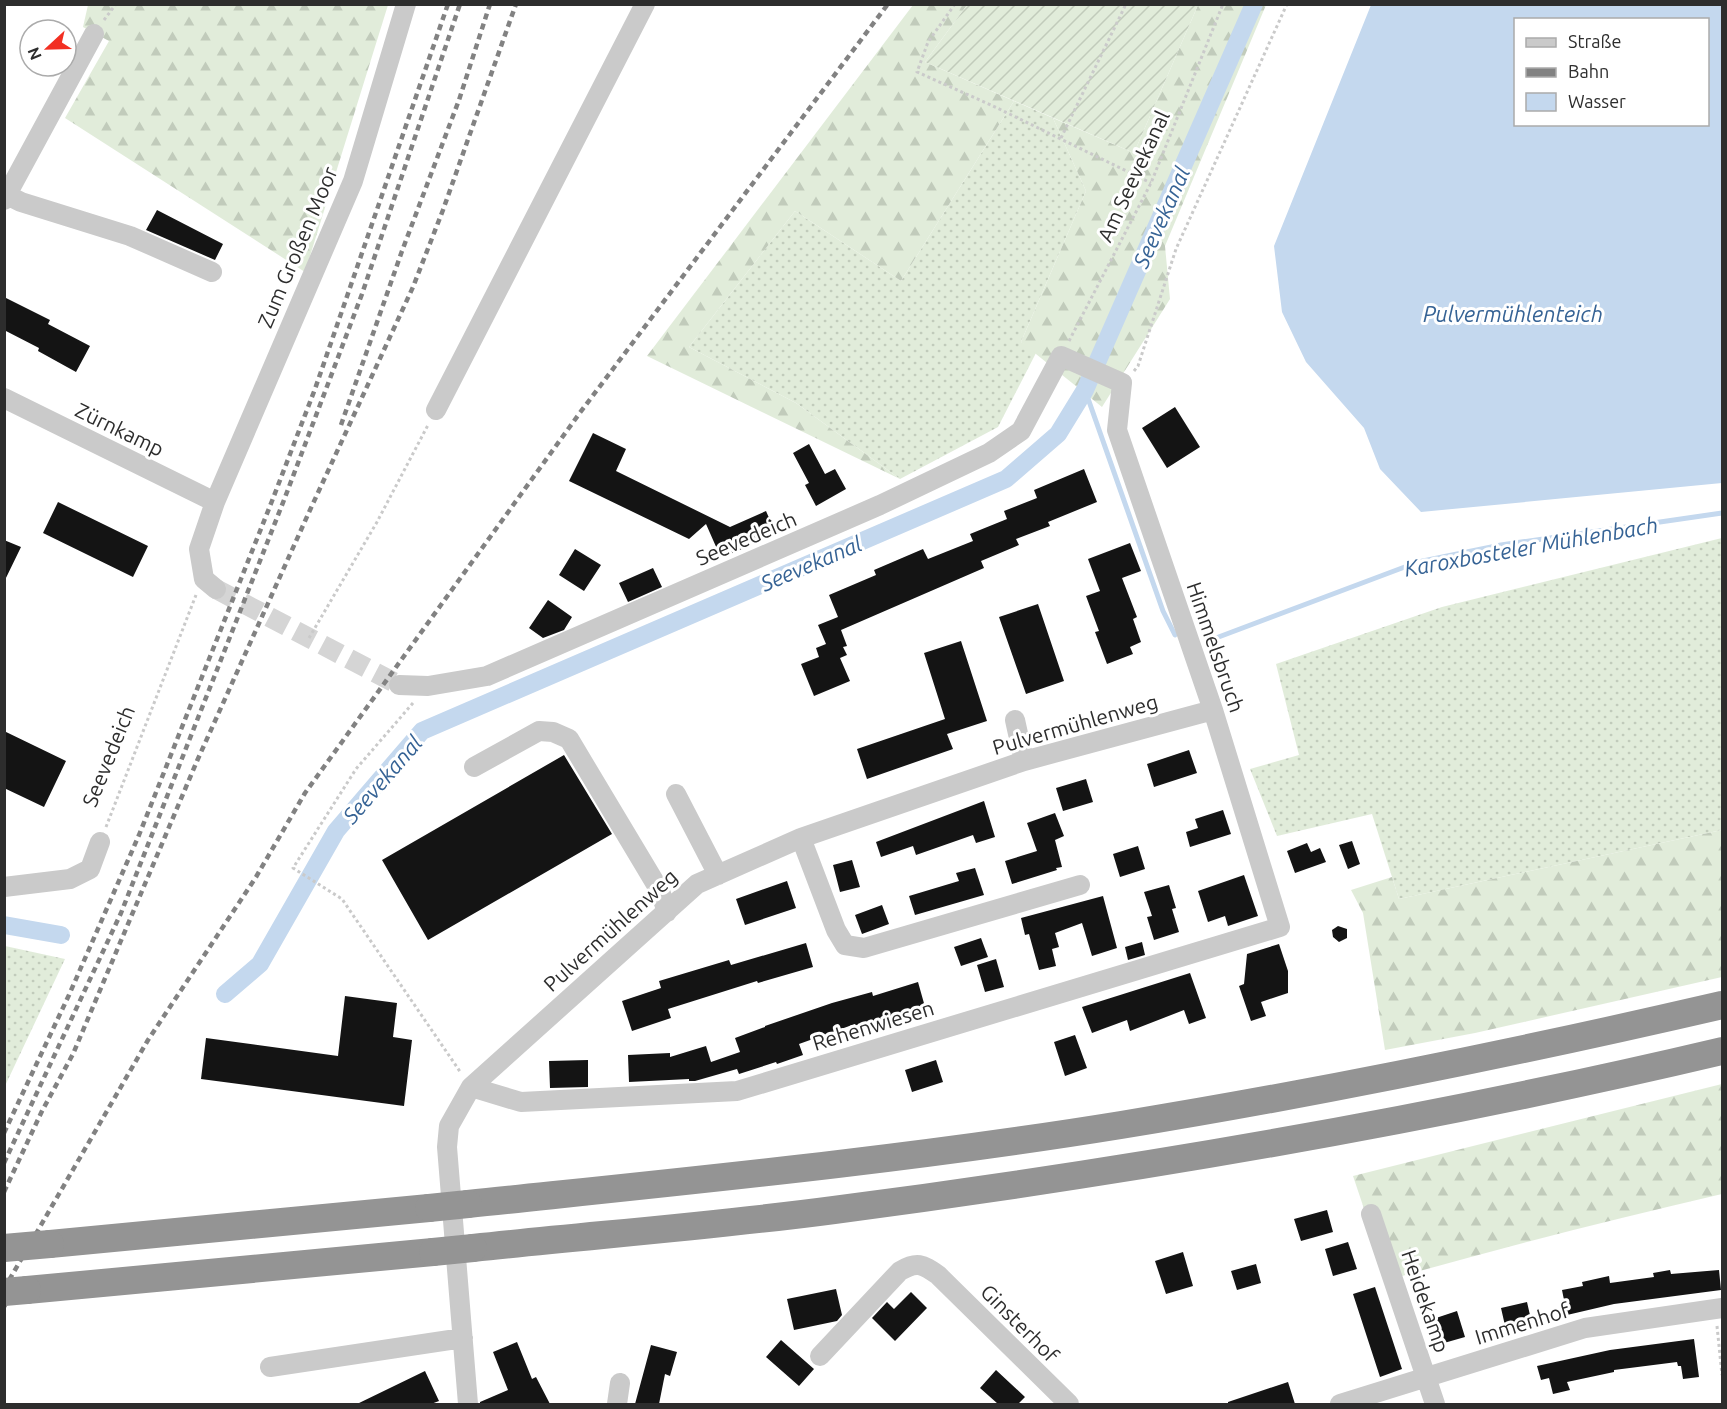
<svg xmlns="http://www.w3.org/2000/svg" width="1727" height="1409" viewBox="0 0 1727 1409" font-family="Ubuntu,sans-serif">
  <style>
    .grass { fill: url(#grass-dots) }
    .forest { fill: url(#forest-firs) }
    .garden { fill: url(#garden-furrows) }
    .water { fill: #c4d8ee; fill-rule: evenodd }
    .lines { fill: none; stroke-linecap: round; stroke-linejoin: round }
    .stream { stroke: #c4d8ee; stroke-width: 5 }
    .canal { stroke: #c4d8ee; stroke-width: 18 }
    .building { fill: #141414 }
    .minor-tunnel { stroke: #d5d5d5; stroke-width: 20; stroke-dasharray: 20 10; stroke-linecap: butt }
    .path { stroke: #cacaca; stroke-width: 3; stroke-dasharray: 3 3; stroke-linecap: butt }
    .minor { stroke: #cacaca; stroke-width: 20 }
    .highway { stroke: #949494; stroke-width: 28 }
    .rail { stroke: #828282; stroke-width: 4.5; stroke-dasharray: 6 4.5; stroke-linecap: butt }
    .highway-bridge { stroke: #949494; stroke-width: 28 }
    .labels { text-anchor: middle; dominant-baseline: central; stroke-width: 6; stroke-linejoin: round; paint-order: stroke }
    .street-label { font-size: 21px; fill: #2d2d2d; stroke: #fff }
    .water-label { font-size: 22px; font-style: italic; fill: #366395; stroke: #fff }
  </style>
  <defs>
    <pattern id="grass-dots" width="8" height="8" patternUnits="userSpaceOnUse" patternTransform="scale(1.5)"><rect width="8" height="8" fill="#e1ecda"/><path d="M2 2h.1M6 6h.1" fill="none" stroke="#c1cbbb" stroke-width="1.8" stroke-linecap="round"/></pattern>
    <pattern id="forest-firs" width="22" height="20" patternUnits="userSpaceOnUse" patternTransform="scale(1.5)"><rect width="22" height="20" fill="#e1ecda"/><path d="M5 1l3.5 6h-7zM16 11l3.5 6h-7z" fill="#c1cbbb"/></pattern>
    <pattern id="garden-furrows" width="10" height="10" patternUnits="userSpaceOnUse" patternTransform="scale(1.5)"><rect width="10" height="10" fill="#e1ecda"/><path d="M-1 1l2-2M0 10L10 0M9 11l2-2" fill="none" stroke="#c1cbbb"/></pattern>
  </defs>
  <rect width="100%" height="100%" fill="#fff"/>
  <path class="grass" d="M1014 101 1053 118 1086 191 1021 342 1037 351 998 427 900 479 796 403 689 347 795 211 901 281Z
    M1722 538V830L1399 899 1372 814 1277 836 1250 769 1299 755 1276 664 1442 607Z
    M5 946 65 959 5 1086 4 946Z"/>
  <path class="forest" d="M88 5H388L305 272 65 118 109 41 83 27Z
    M913 5H967L925 62 1014 101 901 281 795 211 689 347 796 403 900 479 647 356Z
    M1198 5H1266L1165 246 1170 299 1102 407 1021 342 1086 191 1053 118 1134 153Z
    M1722 830V977L1475 1033 1385 1050 1363 913 1351 890 1392 877 1399 899Z
    M1722 1084V1194C1610 1220 1499 1248 1388 1280L1353 1176Z"/>
  <path class="garden" d="M967 5V4L1198 5 1134 153 925 62Z"/>
  <path class="water" d="M1371 5H1722V483L1421 512 1380 469 1364 428 1306 362 1282 312 1274 246ZM1516 20H1708V124H1516Z"/>
  <g class="lines">
    <path class="stream" d="M1085 390 1163 611 1175 635
      M1208 641 1418 562 1501 545 1722 513"/>
    <path class="canal" d="M4 925 61 935
      M225 994 260 964 336 831 422 731 1006 479 1058 434 1085 390 1254 4"/>
  </g>
  <path class="building" d="M157 210 223 244 215 260 146 230Z
    M4 297 50 320 48 324 90 346 76 372 38 351 39 348 4 330Z
    M1175 407 1200 447 1167 468 1142 428Z
    M593 433 626 449 616 471 730 527 766 511 776 534 721 558 706 524 689 539 569 481Z
    M809 444 825 474 835 469 846 489 816 506 805 485 809 483 793 453Z
    M1084 469 1097 502 1048 522 1050 526 1016 539 1019 545 981 561 984 568 841 630 847 646 843 647 847 655 840 658 850 681 814 696 801 664 819 657 816 648 826 644 818 625 838 617 829 595 876 575 874 570 923 549 928 559 973 541 970 534 1007 519 1004 511 1037 498 1034 490Z
    M58 502 148 546 133 577 43 533Z
    M4 540 21 547 4 582Z
    M1130 543 1141 571 1122 578 1137 617 1133 619 1141 642 1130 647 1133 654 1107 664 1095 632 1099 631 1086 596 1100 591 1088 559Z
    M575 549 601 565 584 591 559 575Z
    M653 568 662 587 628 602 619 583Z
    M548 600 572 617 564 630 543 638 529 628Z
    M1038 604 1064 681 1026 694 999 617Z
    M961 641 987 721 947 734 953 749 867 779 857 749 945 719 924 653Z
    M4 731 66 761 44 807 4 788Z
    M1189 750 1197 773 1154 787 1147 764Z
    M564 755 612 834 428 940 382 860Z
    M1086 779 1093 802 1063 811 1056 788Z
    M984 801 995 837 976 843 973 835 916 855 913 846 881 857 876 842Z
    M1223 810 1231 834 1190 847 1186 832 1198 828 1195 819Z
    M1055 813 1064 836 1055 840 1062 867 1056 868 1057 870 1012 884 1005 861 1037 851 1027 823Z
    M1352 841 1360 864 1348 869 1339 845Z
    M1307 843 1311 852 1320 848 1326 862 1295 873 1287 851Z
    M1138 846 1145 869 1120 877 1113 854Z
    M852 860 860 887 840 892 833 865Z
    M975 868 984 895 915 915 909 896 959 881 956 873Z
    M1244 875 1258 916 1228 926 1225 916 1208 922 1198 891Z
    M787 881 796 908 745 925 736 899Z
    M1169 885 1176 908 1172 909 1179 932 1154 940 1147 917 1152 916 1144 892Z
    M1103 896 1117 948 1092 956 1082 923 1055 933 1059 947 1052 949 1056 966 1039 970 1029 934 1025 935 1021 918Z
    M882 905 889 924 862 934 855 915Z
    M1338 926 1347 929V938L1339 942 1333 937 1332 930Z
    M981 938 988 957 961 966 954 947Z
    M1142 942 1145 955 1128 960 1125 947Z
    M806 943 813 967 758 983 757 981 668 1009 671 1018 632 1031 622 1001 661 988 659 981 729 960 731 965Z
    M1279 944 1288 971V993L1261 1002 1266 1016 1251 1021 1239 986 1244 984 1247 954Z
    M996 959 1004 987 985 992 977 965Z
    M1190 973 1206 1018 1189 1024 1184 1010 1130 1031 1127 1020 1092 1033 1082 1007Z
    M918 982 927 1014 858 1036 855 1024 799 1044 803 1055 777 1064 776 1062 739 1074 737 1069 695 1081H689V1079L629 1082 628 1055 670 1053V1057L706 1046 711 1062 740 1052 735 1038 765 1027V1026L832 1003 872 992 873 996Z
    M345 996 397 1003 393 1037 412 1040 404 1106 201 1079 206 1038 338 1056Z
    M1075 1035 1087 1068 1065 1076 1054 1042Z
    M588 1060V1087L550 1088 549 1061Z
    M936 1060 943 1082 912 1092 905 1070Z
    M1327 1210 1333 1232 1301 1241 1294 1219Z
    M1348 1242 1357 1269 1333 1276 1325 1249Z
    M1183 1252 1193 1286 1166 1294 1155 1261Z
    M1256 1264 1261 1283 1237 1290 1231 1271Z
    M1670 1270 1671 1274 1719 1270 1721 1290 1614 1304 1567 1315 1562 1290 1583 1286 1582 1282 1609 1276 1610 1283 1654 1277 1653 1273Z
    M1375 1287 1402 1369 1380 1377 1353 1294Z
    M836 1289 842 1315 837 1321 794 1330 787 1299Z
    M911 1292 927 1308 895 1341 872 1318 887 1302 894 1309Z
    M1527 1302 1532 1324 1506 1330 1501 1308Z
    M1457 1311 1465 1337 1444 1343 1436 1318Z
    M1694 1339 1699 1377 1683 1379 1681 1366H1678L1677 1362 1614 1370V1372L1567 1382 1570 1390 1553 1394 1549 1378 1541 1380 1537 1366 1610 1350Z
    M781 1340 814 1369 799 1386 766 1357Z
    M517 1342 532 1379 536 1377 550 1404H480V1402L508 1390 493 1352Z
    M651 1345 677 1352 670 1376 665 1374 659 1404H635Z
    M996 1370 1025 1397 1018 1404H998L980 1388Z
    M425 1371 439 1401 431 1404H357Z
    M1288 1382 1295 1404H1228V1402Z"/>
  <g class="lines">
    <path class="minor-tunnel" d="M216 589 399 685"/>
    <path class="path" d="M955 4 928 42 917 72 991 105 1151 183
      M104 20 116 4
      M1061 138 1126 4
      M1069 341 1151 183 1223 4
      M1134 371 1138 366 1176 249 1287 4
      M309 638 377 522 428 425
      M413 703 356 769 293 868 342 899 461 1073
      M106 827 196 595
      M1717 1326 1722 1375"/>
    <path class="minor" d="M7 195 21 202 130 236 212 272
      M4 200 94 34
      M4 398 215 502
      M436 410 645 4
      M216 589 204 579 199 549 215 502 353 181 406 4
      M399 685 428 686 487 676 880 505 989 453 1021 431 1061 356 1122 383 1117 430 1213 710 1280 927 737 1091 521 1102 471 1087
      M1015 720 1024 761
      M474 767 539 731 553 732 569 739 660 891 667 912
      M676 794 718 875
      M801 838 836 930 845 945 864 948 1080 885
      M4 887 70 879 90 869 100 842
      M1371 1214 1435 1404
      M820 1356 900 1271C917 1261 922 1264 938 1275L1069 1404
      M270 1367 463 1338
      M468 1404 447 1147 449 1126 471 1087 697 884 801 838 1024 761 1213 710
      M617 1404 620 1383
      M1340 1404 1585 1328 1722 1308"/>
    <path class="highway" d="M468 1204C686 1181 905 1160 1121 1125 1323 1092 1523 1051 1722 1005
      M50 1244 429 1208
      M473 1248C593 1235 714 1226 834 1210 1132 1171 1430 1120 1722 1051
      M27 1290 433 1252"/>
    <path class="rail" d="M341 425 402 251 459 100 490 4
      M4 1133 69 995 139 835 272 501 315 389 448 4
      M4 1163 121 913 284 500 362 294 460 4
      M4 1192 42 1111 73 1054 197 761 310 510 413 287 443 210 516 4
      M4 1289 148 1040 256 877 305 793 579 414 888 4
      M4 1307 18 1281"/>
    <path class="highway-bridge" d="M429 1208 468 1204
      M4 1248 50 1244
      M433 1252 473 1248
      M4 1292 27 1290"/>
  </g>
  <g class="labels">
    <g class="street-label">
      <text transform="translate(1133 176) rotate(-65)">Am Seevekanal</text>
      <text transform="translate(297 247) rotate(-67)">Zum Großen Moor</text>
      <text transform="translate(120 429) rotate(26)">Zürnkamp</text>
      <text transform="translate(746 538) rotate(-23)">Seevedeich</text>
      <text transform="translate(1216 647) rotate(71)">Himmelsbruch</text>
      <text transform="translate(1075 724) rotate(-16)">Pulvermühlenweg</text>
      <text transform="translate(108 756) rotate(-68)">Seevedeich</text>
      <text transform="translate(610 930) rotate(-42)">Pulvermühlenweg</text>
      <text transform="translate(873 1025) rotate(-17)">Rehenwiesen</text>
      <text transform="translate(1426 1301) rotate(71)">Heidekamp</text>
      <text transform="translate(1020 1323) rotate(45)">Ginsterhof</text>
      <text transform="translate(1522 1323) rotate(-17)">Immenhof</text>
    </g>
    <g class="water-label">
      <text transform="translate(1161 217) rotate(-66)">Seevekanal</text>
      <text x="1513" y="313">Pulvermühlenteich</text>
      <text transform="translate(1531 546) rotate(-10)">Karoxbosteler Mühlenbach</text>
      <text transform="translate(811 563) rotate(-23)">Seevekanal</text>
      <text transform="translate(382 779) rotate(-49)">Seevekanal</text>
    </g>
  </g>
  <rect width="1727" height="1409" fill="none" stroke="#2d2d2d" stroke-width="12"/>
  <rect x="1514" y="18" width="195" height="108" fill="#ffffff" stroke="#ababab" stroke-width="1.5"/>
  <rect x="1526" y="38" width="30" height="9" fill="#cacaca" stroke="#ababab" stroke-width="1.5"/>
  <text x="1568" y="48" font-size="18" fill="#2d2d2d">Straße</text>
  <rect x="1526" y="68" width="30" height="9" fill="#828282" stroke="#ababab" stroke-width="1.5"/>
  <text x="1568" y="78" font-size="18" fill="#2d2d2d">Bahn</text>
  <rect x="1526" y="93" width="30" height="18" fill="#c4d8ee" stroke="#ababab" stroke-width="1.5"/>
  <text x="1568" y="108" font-size="18" fill="#2d2d2d">Wasser</text>
  <g transform="translate(48 48) rotate(248)"><circle r="28" fill="#ffffff" stroke="#ababab" stroke-width="1.5"/>
  <path d="M0-4.5L10 22L0 15L-10 22Z" fill="#f22f22"/>
  <text y="-9" font-size="16" font-weight="bold" text-anchor="middle" fill="#2d2d2d">N</text>
  </g>
</svg>
